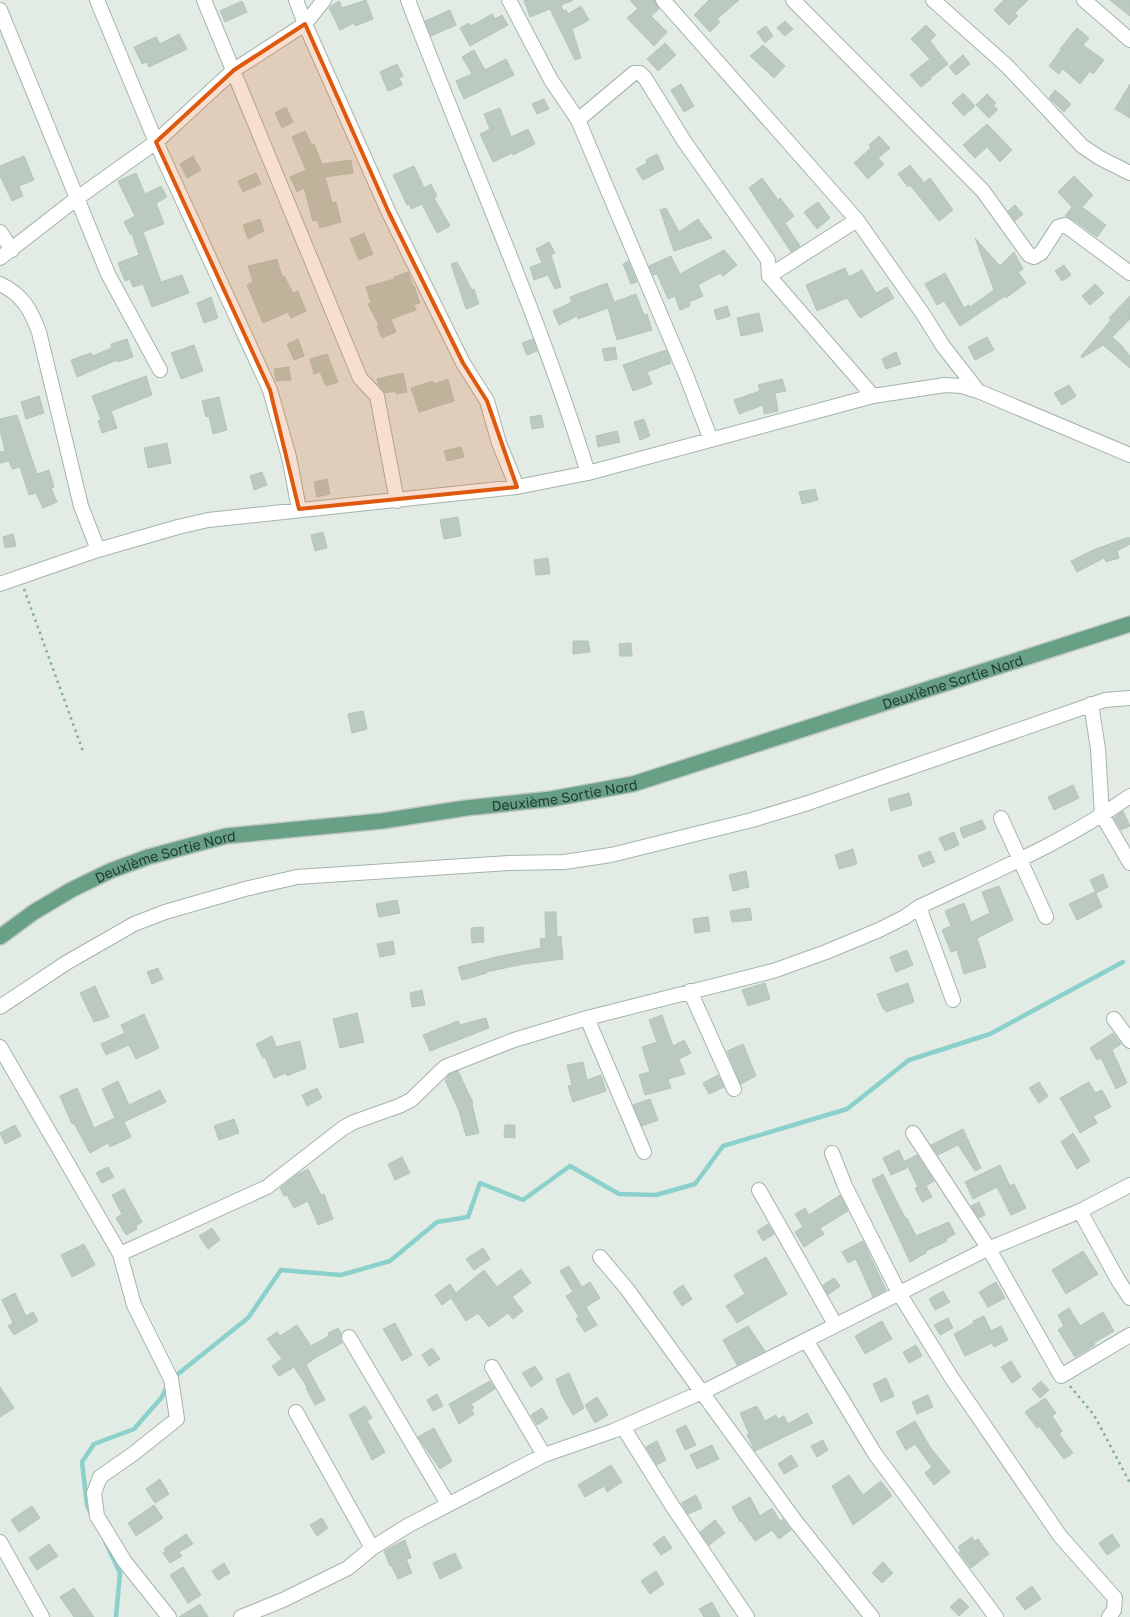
<svg xmlns="http://www.w3.org/2000/svg" width="1130" height="1617" viewBox="0 0 1130 1617" font-family="'Golos Text',sans-serif">
  <style>
    .lines { fill: none; stroke-linecap: round; stroke-linejoin: round }
    .stream { stroke: #8bd0cb; stroke-width: 4.5 }
    .building { fill: #bacac0; stroke: #b5c5bb }
    .street-casing { stroke: #a5b4ab; stroke-width: 16 }
    .primary-casing { stroke: #c1c8c5; stroke-width: 18 }
    .path { stroke: #83af97; stroke-width: 2.5; stroke-dasharray: 2.5 4; stroke-linecap: butt }
    .street { stroke: #fff; stroke-width: 14 }
    .primary { stroke: #68a085; stroke-width: 15 }
    .marked { fill: #de580e; fill-opacity: 0.2; stroke: #de580e; stroke-width: 4; stroke-linejoin: round }
    .labels { text-anchor: middle; dominant-baseline: central; stroke-width: 4.5; stroke-linejoin: round; paint-order: stroke }
    .street-label { font-size: 14px; fill: #223c30; stroke: #f3f8f4 }
  </style>
  <rect width="100%" height="100%" fill="#e2ece5"/>
  <g class="lines">
    <path class="stream" d="M173 1378 248 1318 281 1270 341 1275 390 1261 437 1222 468 1217 480 1183 523 1200 570 1166 619 1194 656 1195 695 1184 723 1146 847 1109 909 1060 990 1034 1123 962
      M91 1514 87 1505 82 1462 94 1444 134 1429 162 1397 167 1386
      M105 1541 120 1573 116 1617"/>
  </g>
  <path class="building" d="M366 0 373 19 355 26 354 23 340 30 329 8 331 6 339 1 342 8Z
    M524 0H572V1L561 5 563 11 566 10 568 14 581 6 589 20 572 29 581 58 575 60 550 9 530 17Z
    M630 0H654L659 9 651 16 667 32 654 46 627 18 638 9Z
    M709 0H739L717 19 720 22 710 32 694 15Z
    M1004 0H1028L1015 13 1018 16 1009 25 994 10Z
    M1110 0H1130V16Z
    M242 1 247 12 225 22 220 11Z
    M450 10 456 25 431 36 425 21Z
    M492 14 495 19 502 15 508 25 470 46 460 28 469 23 471 26Z
    M785 21 793 29 785 36 777 28Z
    M926 25 936 35 930 41 948 64 930 78 931 79 921 87 910 75 930 59 911 39Z
    M766 26 773 36 765 43 757 32Z
    M1077 28 1089 38 1083 45 1104 60 1093 74 1090 71 1080 84 1063 69 1059 74 1049 66 1061 50 1060 49Z
    M179 34 187 49 149 67 147 62 142 64 134 47 156 37 160 44Z
    M665 43 676 55 658 71 647 59Z
    M763 45 785 66 774 78 750 56Z
    M474 50 485 70 506 59 514 75 464 99 456 81 472 74 462 57Z
    M963 55 970 64 956 75 949 67Z
    M397 64 403 76 399 78 402 85 388 91 380 72Z
    M681 84 694 106 684 112 671 90Z
    M1130 84V118L1115 109Z
    M1055 90 1071 104 1064 112 1049 98Z
    M963 93 975 106 964 116 952 103Z
    M987 94 996 103 993 106 998 109 989 118 976 105Z
    M544 99 549 109 537 114 532 104Z
    M286 107 293 122 282 128 275 113Z
    M500 108 511 137 528 129 535 144 513 155 512 153 493 162 480 134 490 129 484 114Z
    M987 124 1012 150 1000 162 987 147 975 158 963 145Z
    M305 131 312 145 314 144 322 164 351 160 353 173 325 177 332 203 336 202 341 222 320 228 317 220 313 221 304 188 297 192 290 177 306 170 292 137Z
    M879 136 890 148 878 158 884 164 868 179 854 163 871 148 869 145Z
    M657 154 664 169 643 180 636 169 647 163 646 160Z
    M24 156 34 180 19 186 23 196 12 201 0 176V166Z
    M193 156 201 170 187 178 180 164Z
    M910 165 924 183 930 178 953 210 939 221 910 185 908 187 898 174Z
    M414 166 424 188 431 184 437 196 434 198 450 226 437 233 422 204 411 209 409 204 407 205 393 175Z
    M136 173 145 194 161 186 167 197 156 203 164 224 143 232 161 282 182 275 189 293 152 307 143 284 133 287 130 279 125 281 118 263 139 255 132 234H130L124 222 135 216 118 181Z
    M256 173 261 184 243 192 238 181Z
    M1074 176 1093 195 1082 207 1106 225 1097 237 1075 221 1065 216 1072 207 1058 192Z
    M762 178 778 200 780 198 794 216 785 223 800 246 791 252 749 188Z
    M818 202 830 218 817 229 804 212Z
    M1015 205 1023 214 1015 221 1008 211Z
    M666 208 679 232 698 219 712 238 674 251 660 210Z
    M260 219 264 231 248 239 243 225Z
    M364 233 373 254 359 260 350 239Z
    M975 238 1000 266 1014 252 1023 269 1018 272 1026 283 1006 298 1005 296 960 326 944 301 937 305 925 284 945 273 964 308 969 305 970 307 994 290Z
    M549 242 555 253 551 255 561 287 555 289 548 275 534 280 530 267 542 263 536 249Z
    M724 250 737 265 723 276 720 273 698 285 703 296 689 302 690 306 680 310 675 296 668 299 657 274 653 275 649 266 671 256 680 274Z
    M277 259 282 277 284 276 293 293 298 291 306 311 291 318 288 312 263 323 247 285 253 282 248 266Z
    M628 261 637 282 631 284 623 264Z
    M457 262 472 290 474 289 479 304 466 309 451 264Z
    M1064 265 1071 275 1062 281 1055 271Z
    M845 268 849 277 862 270 876 293 887 287 894 298 860 318 847 298 817 311 806 285Z
    M408 272 413 286H414L420 303 414 305 416 310 391 319 396 332 382 338 377 326 379 325 368 304 371 303 366 287 394 279V277Z
    M607 283 614 302 636 294 644 315 647 314 652 330 617 340 608 308 578 319 577 316 559 325 553 311 572 302 570 297Z
    M1095 284 1104 293 1090 305 1082 296Z
    M1130 296V319L1112 337 1121 345 1130 356V368L1103 345 1082 358 1081 356 1111 320 1109 318Z
    M211 297 218 318 204 323 197 303Z
    M727 306 730 316 717 320 714 310Z
    M759 313 763 331 741 336 737 318Z
    M987 337 994 350 975 360 968 347Z
    M127 339 133 357 118 362 117 360 77 377 71 360 91 353 92 356 112 348 111 344Z
    M298 339 304 356 294 360 287 344Z
    M533 339 537 351 527 355 522 343Z
    M194 345 203 371 181 379 171 353Z
    M615 347 617 359 605 361 602 349Z
    M666 350 671 363 647 372 652 384 633 391 623 365Z
    M896 352 901 364 886 369 882 359Z
    M327 354 338 382 326 386 320 372 314 374 310 359Z
    M289 367 291 380 276 381 274 369Z
    M403 373 407 392 396 394V391L385 393 378 384 377 379Z
    M146 376 152 395 111 411 117 428 102 433 98 421 101 420 92 396Z
    M448 379 454 401 419 412 411 388 433 381 434 384Z
    M782 379 786 391 775 393 778 411 764 414 763 405 739 414 734 400 760 391 758 385Z
    M1069 385 1076 396 1062 405 1054 393Z
    M39 396 44 413 26 419 21 402Z
    M219 397 227 430 213 434 209 416 206 417 202 401Z
    M17 415 37 474 49 470 54 487 51 488 57 502 43 508 36 493 29 495 20 467 12 469 9 461 0 463V452L5 451 0 430V419Z
    M541 415 544 427 532 429 530 417Z
    M644 419 650 436 640 440 634 422Z
    M617 431 620 442 598 447 596 436Z
    M167 443 171 463 148 468 144 448Z
    M461 447 464 457 447 461 444 451Z
    M262 472 267 485 254 490 250 476Z
    M327 479 330 494 317 497 314 482Z
    M815 489 818 500 802 504 799 492Z
    M458 517 461 536 444 539 440 520Z
    M323 532 327 548 315 551 311 535Z
    M13 534 16 546 5 548 3 537Z
    M1129 537 1130 544 1117 551 1119 558 1106 562 1104 558 1077 572 1071 561 1093 550Z
    M548 558 550 574 536 575 534 560Z
    M573 641H588L590 652 573 654Z
    M631 643 632 656H620L619 644Z
    M363 711 367 729 352 733 348 714Z
    M1073 785 1079 798 1054 810 1048 797Z
    M909 793 912 805 891 811 888 799Z
    M1123 811 1130 826 1121 830 1114 818Z
    M982 820 986 829 963 838 960 828Z
    M954 832 959 845 945 851 939 838Z
    M853 849 857 864 839 869 835 855Z
    M930 851 935 862 923 867 918 856Z
    M746 871 749 887 733 891 729 875Z
    M1103 874 1108 887 1096 893 1090 880Z
    M999 886 1013 920 977 938 986 967 964 974 957 950 951 952 942 930 951 926 945 911 964 903 971 922 990 913 982 892Z
    M1095 892 1102 907 1077 920 1069 904Z
    M397 900 400 913 379 917 376 904Z
    M750 908 752 920 732 922 730 911Z
    M545 912H556L557 937 561 936 563 959 524 964 486 972 487 973 462 980 458 967 496 957 541 948 540 939 546 938Z
    M708 917 710 931 695 933 693 919Z
    M483 927 484 942 472 943 471 928Z
    M393 941 395 954 380 957 377 944Z
    M907 950 913 965 896 972 890 957Z
    M158 968 163 979 152 984 147 972Z
    M765 983 770 999 748 1006 742 990Z
    M908 983 914 1002 886 1012 885 1009H883L877 994Z
    M95 986 109 1017 94 1022 80 993Z
    M422 990 425 1005 412 1007 410 993Z
    M357 1013 364 1042 340 1048 333 1019Z
    M144 1014 159 1048 136 1059 129 1045 106 1055 101 1044 125 1033 121 1025Z
    M662 1015 673 1046 684 1040 691 1053 679 1059 685 1074 668 1079 671 1088 645 1095 639 1075 650 1072 642 1047 657 1042 649 1020Z
    M486 1018 489 1028 430 1051 423 1035 458 1021 460 1025Z
    M1113 1033 1121 1044 1112 1050 1127 1083 1116 1089 1101 1058 1097 1060 1090 1048Z
    M272 1036 276 1047 300 1041 306 1068 287 1076 286 1073 274 1078 265 1057 263 1058 256 1044Z
    M743 1044 756 1076 741 1084 727 1051Z
    M583 1062 587 1080 601 1075 606 1091 573 1102 568 1086 572 1085 567 1065Z
    M458 1071 473 1103 472 1104 479 1133 466 1136 459 1111 445 1080 450 1074Z
    M718 1075 724 1087 709 1094 703 1083Z
    M118 1081 129 1105 160 1090 166 1102 124 1122 131 1137 110 1147 108 1143 90 1153 74 1123 72 1124 60 1096 77 1088 94 1128 115 1118 102 1089Z
    M1039 1082 1048 1096 1039 1103 1029 1088Z
    M1089 1082 1095 1093 1102 1090 1111 1107 1093 1116 1097 1123 1080 1133 1060 1098Z
    M317 1088 322 1098 307 1106 302 1095Z
    M650 1099 658 1120 642 1126 633 1105Z
    M234 1119 239 1133 219 1140 214 1126Z
    M15 1125 21 1136 5 1144 0 1133Z
    M505 1125H515V1138L504 1137Z
    M963 1129 981 1168 975 1171 958 1145 938 1155 931 1145Z
    M1073 1133 1090 1161 1077 1169 1061 1142Z
    M899 1150 907 1168 891 1175 883 1158Z
    M917 1155 934 1181 926 1186 932 1197 922 1202 915 1188 918 1187 905 1161Z
    M402 1157 410 1173 395 1180 388 1164Z
    M1000 1165 1010 1186 1014 1184 1026 1208 1011 1215 997 1187 973 1199 965 1182Z
    M108 1167 114 1177 102 1183 96 1173Z
    M308 1169 321 1195 324 1194 333 1219 318 1225 308 1201 294 1208 287 1195 284 1196 280 1188 298 1174Z
    M883 1174 898 1204 906 1219 907 1218 916 1236 949 1222 955 1234 946 1239 947 1241 926 1251V1253L910 1262 872 1180Z
    M124 1189 142 1222 136 1226 137 1229 126 1235 116 1218 122 1214 112 1195Z
    M840 1195 848 1211 820 1228 824 1234 804 1247 795 1232 803 1227 795 1214 805 1208 809 1215Z
    M979 1202 985 1215 979 1218 971 1206Z
    M768 1224 774 1234 763 1241 757 1231Z
    M212 1228 220 1240 208 1249 199 1236Z
    M863 1241 886 1290 873 1297 856 1259 848 1263 842 1252Z
    M84 1244 95 1265 72 1277 61 1255Z
    M483 1248 490 1259 474 1270 466 1259Z
    M1083 1251 1098 1274 1066 1294 1052 1270Z
    M766 1257 787 1294 737 1323 726 1306 745 1294 734 1275Z
    M569 1266 582 1287 590 1282 600 1298 586 1307 597 1325 585 1332 576 1319 579 1317 566 1296 573 1292 560 1271Z
    M521 1269 531 1283 512 1297 523 1311 513 1319 508 1313 489 1327 478 1313 466 1321 451 1298 442 1305 435 1295 450 1284 456 1293 484 1270 497 1287Z
    M834 1278 840 1286 828 1295 823 1285Z
    M996 1282 1005 1298 988 1307 979 1292Z
    M683 1285 692 1299 682 1306 673 1292Z
    M943 1291 950 1302 935 1310 929 1299Z
    M15 1293 26 1316 33 1312 38 1321 14 1335 8 1326 13 1323 2 1300Z
    M1069 1308 1080 1326 1103 1312 1114 1331 1094 1343 1095 1345 1075 1357 1058 1330 1064 1326 1058 1315Z
    M984 1316 991 1331 1001 1326 1008 1340 994 1347 992 1343 965 1356 954 1334 974 1323 973 1321Z
    M948 1318 953 1328 940 1335 934 1325Z
    M882 1321 892 1339 865 1354 855 1336Z
    M395 1323 412 1355 402 1361 383 1329Z
    M297 1325 311 1346 329 1336 328 1333 338 1328 341 1333 340 1338 342 1343 315 1358 306 1365 325 1400 315 1405 306 1388 307 1387 294 1367 279 1376 272 1366 282 1359 267 1339 277 1332 280 1336Z
    M748 1326 765 1351 737 1365 723 1340Z
    M916 1345 922 1356 909 1363 903 1352Z
    M432 1348 440 1359 429 1366 422 1355Z
    M1011 1361 1021 1377 1012 1383 1001 1367Z
    M535 1366 543 1379 531 1387 522 1373Z
    M569 1373 584 1408 573 1415 562 1396 556 1379Z
    M886 1378 894 1396 881 1402 873 1384Z
    M490 1381 495 1389 471 1404 474 1408 471 1409 474 1414 459 1424 449 1404Z
    M1041 1381 1049 1390 1040 1398 1032 1389Z
    M0 1387 14 1408 0 1417Z
    M437 1394 443 1406 433 1411 427 1400Z
    M928 1395 933 1407 917 1414 912 1402Z
    M597 1397 608 1415 595 1423 585 1405Z
    M1045 1398 1056 1413 1052 1416 1062 1431 1059 1434 1073 1453 1064 1459 1039 1426 1037 1428 1025 1412Z
    M365 1406 372 1418 367 1421 385 1452 372 1460 349 1415Z
    M757 1406 765 1421 776 1415 778 1419 784 1416 788 1424 807 1413 813 1423 755 1451 747 1435 749 1434 740 1413Z
    M542 1408 548 1418 537 1425 531 1415Z
    M915 1421 930 1447 950 1472 934 1485 925 1473 932 1467 915 1444 906 1450 896 1432Z
    M686 1425 696 1445 685 1450 676 1430Z
    M434 1428 452 1461 440 1469 418 1437Z
    M823 1440 828 1450 817 1457 811 1446Z
    M657 1441 666 1460 657 1465 646 1447Z
    M712 1445 719 1459 697 1469 690 1455Z
    M791 1455 798 1466 784 1474 778 1464Z
    M611 1465 622 1482 607 1492 604 1486 585 1497 578 1485Z
    M849 1475 863 1495 881 1481 892 1496 853 1525 832 1486Z
    M160 1479 169 1494 155 1503 146 1489Z
    M696 1495 702 1508 688 1514 681 1503Z
    M750 1497 760 1516 772 1508 780 1521 783 1519 791 1530 779 1539 772 1530 755 1541 741 1521 740 1522 732 1507Z
    M154 1505 163 1518 136 1536 128 1523Z
    M32 1506 40 1518 19 1532 11 1520Z
    M322 1518 328 1528 317 1536 310 1525Z
    M715 1520 725 1533 709 1545 700 1532Z
    M186 1534 193 1544 179 1552 182 1556 170 1563 163 1553 166 1551 164 1549Z
    M1112 1534 1120 1546 1107 1555 1099 1543Z
    M664 1536 672 1548 661 1555 653 1544Z
    M972 1537 974 1541 978 1539 989 1554 971 1568 959 1552 961 1551 958 1547Z
    M405 1540 411 1558 406 1559 412 1573 398 1579 391 1565 390 1566 384 1551Z
    M49 1544 58 1556 37 1570 29 1558Z
    M455 1553 462 1568 440 1579 433 1563Z
    M883 1562 893 1573 882 1583 872 1573Z
    M224 1563 230 1573 218 1580 212 1571Z
    M183 1567 201 1595 188 1603 170 1575Z
    M656 1571 664 1584 650 1594 641 1581Z
    M1032 1586 1041 1599 1025 1610 1016 1598Z
    M74 1588 94 1617H74L60 1597Z
    M960 1598 969 1607 959 1616 950 1607Z
    M712 1602 720 1617H704L699 1609Z
    M200 1604 208 1617H179Z"/>
  <g class="lines">
    <g class="street-casing">
      <path id="street" d="M97 0 156 142 270 390 289 457 299 509
        M204 0 360 378 377 396 397 501
        M296 0 305 24 389 213 463 363 487 401 499 443 517 487
        M408 0C468 158 538 312 588 473
        M509 0 551 80 578 120 686 375 711 440
        M663 0 857 220 923 314 943 346 978 391
        M793 0 983 191 1029 255 1034 257 1041 253 1058 227 1065 225 1130 273
        M933 0 1007 66 1082 146 1100 158 1130 173
        M1084 0 1130 40
        M0 10 108 274 160 370
        M578 120 634 73H640L645 78 684 141 768 260 769 276 873 396
        M0 232 12 250
        M0 258 76 199 156 142 234 70 305 24 324 0
        M769 276 857 220
        M0 284C22 294 31 310 39 332L81 506 98 550
        M0 584 98 550 178 527 208 520 517 487 588 473 873 396 945 385 962 386 978 391 1130 455
        M1091 704 1098 749 1102 815 1130 863
        M1001 818 1046 917
        M919 907 953 1000
        M690 991 734 1089
        M0 1007 66 963 134 924 165 912 245 889 297 877 509 863 564 862 611 855 752 820 808 803 1105 700 1130 698
        M587 1018 644 1152
        M1114 1019 1130 1041
        M0 1047 120 1254
        M913 1133 989 1249 1061 1376 1130 1335
        M832 1153 845 1186 899 1293 951 1377 1060 1536 1115 1598 1114 1610 1109 1617
        M759 1190 835 1324
        M1080 1211 1118 1280 1130 1298
        M600 1257 627 1289 796 1522 872 1617
        M349 1337 448 1504
        M806 1340 875 1454 996 1617
        M492 1367 544 1455
        M296 1412 372 1548
        M623 1427 673 1507 747 1617
        M0 1542 42 1617
        M169 1617 125 1562 97 1516 94 1493 100 1477 133 1454 177 1419 171 1379 134 1305 120 1254 267 1187 343 1128 354 1122 399 1106 411 1100 445 1067 514 1040 587 1018 773 971 826 952 879 930 905 917 919 907C990 873 1066 842 1130 796
        M241 1617 283 1600 348 1568 372 1548 409 1525 544 1455 613 1431 709 1389 983 1251 1080 1211 1130 1185"/>
    </g>
    <g class="primary-casing">
      <g id="primary">
        <path id="s1" d="M0 937 34 912 71 890 110 871 148 857 226 836 382 821 466 808 551 799 633 784 1130 624"/>
      </g>
    </g>
    <path class="path" d="M24 589 84 754
      M1070 1386 1094 1415 1130 1483"/>
    <use href="#street" class="street"/>
    <use href="#primary" class="primary"/>
  </g>
  <path class="marked" d="M305 24 389 213 463 363 487 401 517 487 299 509 270 390 156 142 234 70Z"/>
  <g class="labels">
    <g class="street-label">
      <text stroke="none"><textPath href="#s1" startOffset="996">Deuxième Sortie Nord</textPath></text>
      <text stroke="none"><textPath href="#s1" startOffset="591">Deuxième Sortie Nord</textPath></text>
      <text stroke="none"><textPath href="#s1" startOffset="186">Deuxième Sortie Nord</textPath></text>
    </g>
  </g>
</svg>
